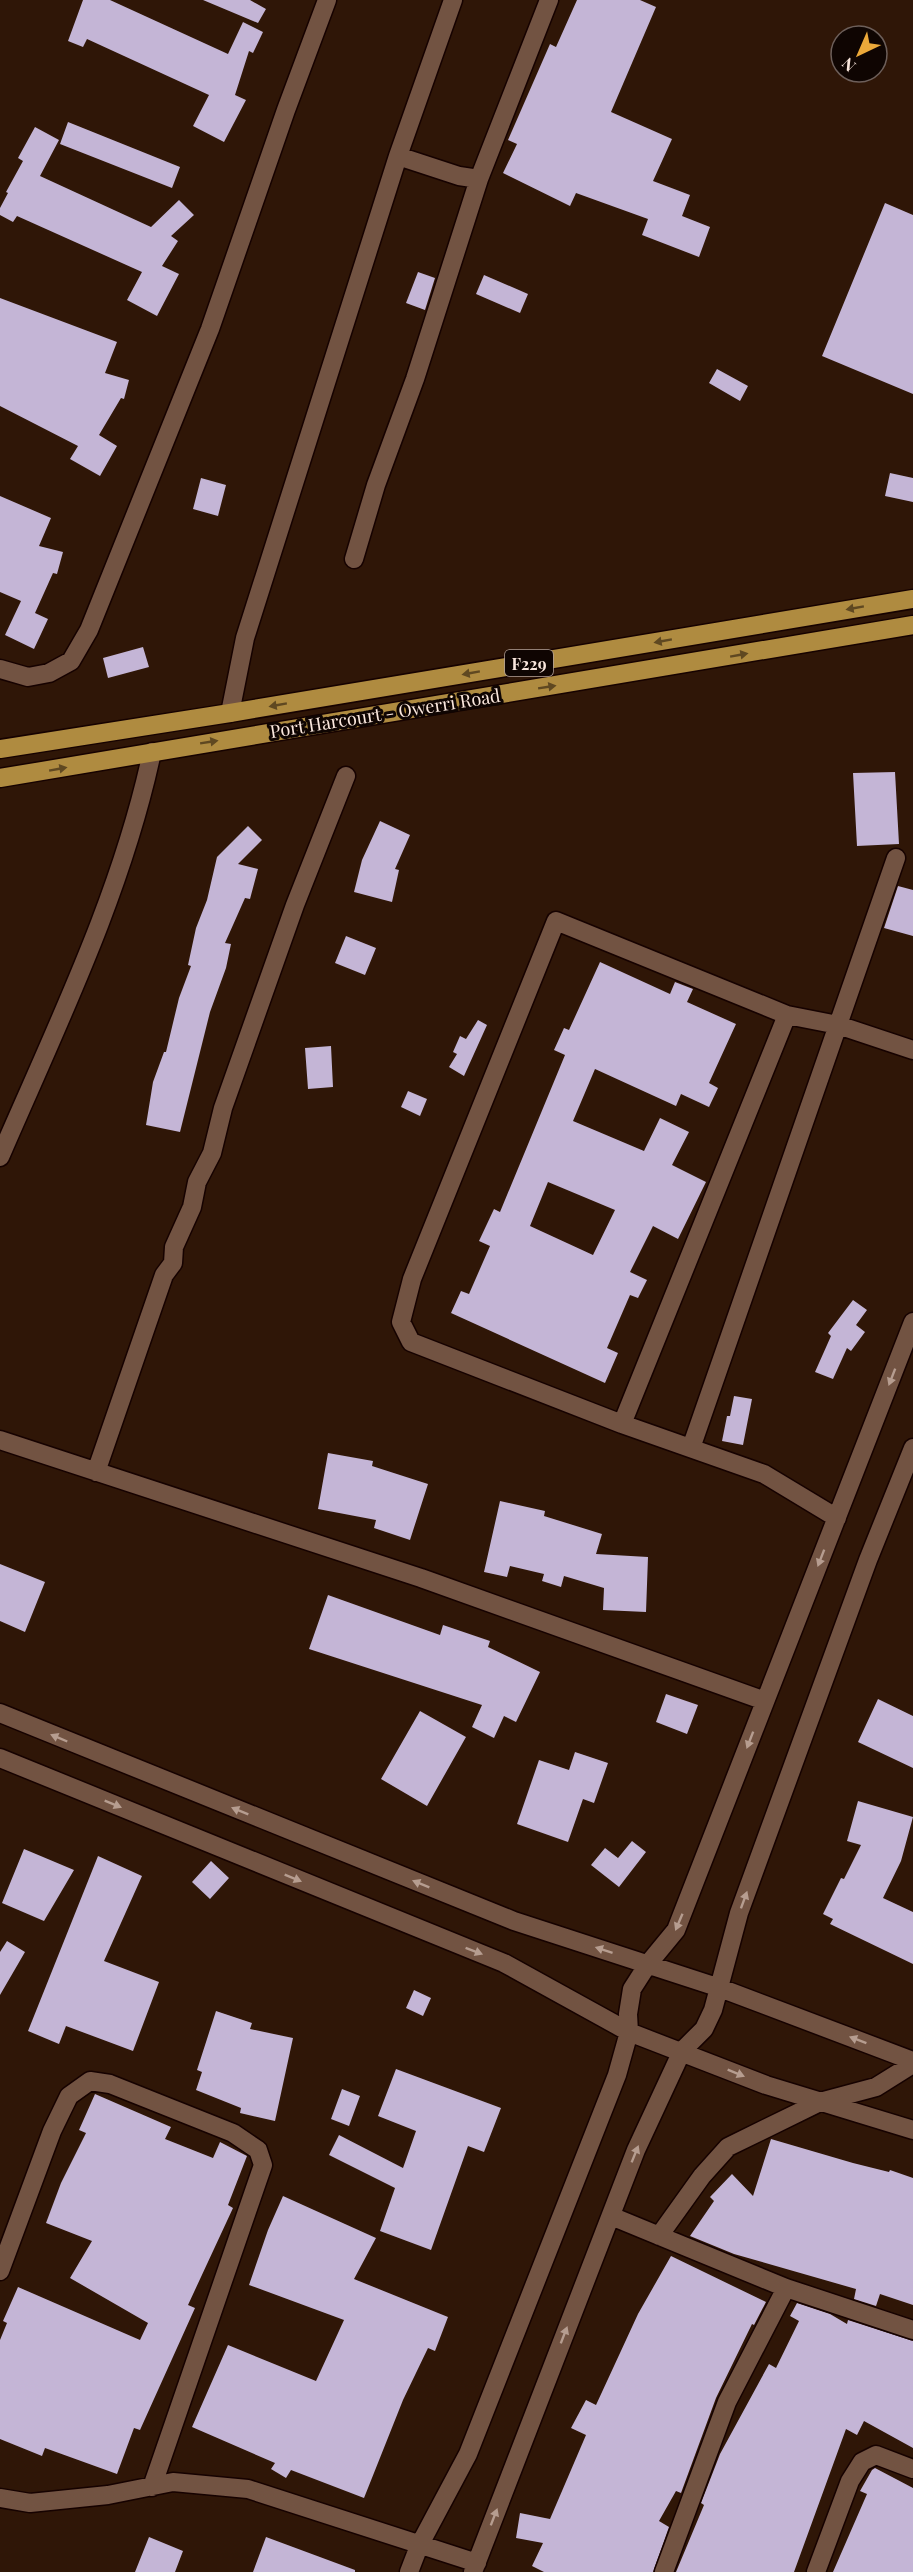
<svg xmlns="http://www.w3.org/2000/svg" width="913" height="2572" viewBox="0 0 913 2572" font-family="'Playfair Display',serif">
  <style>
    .building { fill: #c4b5d6; fill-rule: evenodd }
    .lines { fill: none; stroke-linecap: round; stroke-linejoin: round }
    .minor-casing { stroke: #160200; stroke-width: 21 }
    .major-casing { stroke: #160200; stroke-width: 21 }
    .minor { stroke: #725342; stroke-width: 18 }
    .major { stroke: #af8b40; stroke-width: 18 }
    .oneway { fill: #5f4821 }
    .oneway2 { fill: #b69d90 }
    .labels { text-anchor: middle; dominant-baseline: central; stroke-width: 6; stroke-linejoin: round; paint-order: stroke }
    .shield { fill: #0f0502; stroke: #b4a39b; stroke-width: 1.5 }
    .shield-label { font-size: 16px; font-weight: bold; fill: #fae7dd }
    .street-label { font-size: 18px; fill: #fae7dd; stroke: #0f0502 }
  </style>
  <rect width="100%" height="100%" fill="#2f1607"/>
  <path class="building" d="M83 0H110L228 54 243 22 263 32 253 53 249 51 235 95 246 100 224 142 193 126 209 95 87 39 83 47 68 41Z
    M203 0H250L266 9 258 23Z
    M577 0H640L656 7 611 112 672 139 653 181 690 195 682 216 710 227 699 257 642 235 648 219 576 193 570 206 503 173 517 144 508 140 550 44 556 47Z
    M68 122 180 167 172 188 60 144Z
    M35 127 59 140 40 176 151 227 179 200 194 215 171 236 178 241 162 266 179 274 157 316 127 300 142 272 17 216 13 222 0 215V208L8 193 6 192 23 161 18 158Z
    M885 203 913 215V394L822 356Z
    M418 272 435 278 425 310 406 303Z
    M484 275 528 294 520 313 476 294Z
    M0 298 117 342 105 373 129 380 124 399 121 398 99 435 117 446 100 476 70 459 78 446 0 406Z
    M717 369 748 386 740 401 709 383Z
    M890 473 913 478V502L885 496Z
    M201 478 226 485 218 516 193 509Z
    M0 496 51 518 39 546 63 552 57 574 53 573 35 613 48 619 34 649 5 635 21 601 0 592Z
    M143 647 149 667 108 678 103 658Z
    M895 772 899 844 857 846 853 773Z
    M380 821 410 835 395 869 399 870 392 902 354 892 362 860Z
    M248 826 262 840 238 864 258 869 250 899 245 898 225 943 231 944 226 968 210 1012 180 1132 146 1125 153 1082 164 1052H166L179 998 191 966 188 965 196 928 207 900 217 857Z
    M898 886 913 890V936L884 928Z
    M346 936 376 948 365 975 335 963Z
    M600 962 670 994 675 982 693 989 687 1002 736 1024 709 1083 718 1088 709 1107 681 1094 676 1106 595 1069 573 1121 644 1151 660 1118 689 1132 672 1165 706 1182 678 1239 653 1226 630 1272 647 1280 638 1298 630 1295 607 1348 618 1353 605 1383 451 1313 461 1291 469 1294 490 1246 479 1241 494 1209 500 1212 565 1055 554 1050 564 1028 569 1030ZM548 1182 615 1210 593 1255 530 1226Z
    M478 1020 487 1025 464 1076 449 1067 457 1054 453 1052 460 1036 466 1039Z
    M331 1046 333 1087 308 1089 305 1048Z
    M408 1091 427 1099 420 1116 401 1107Z
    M853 1300 867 1310 856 1325 865 1332 851 1351 847 1348 833 1379 815 1372 831 1336 828 1333Z
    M734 1396 752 1399 743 1445 722 1441 727 1416H730Z
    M328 1453 373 1461 372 1466 428 1484 410 1540 374 1528 376 1520 318 1509Z
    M500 1501 545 1511 544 1516 602 1534 596 1554 648 1557 646 1612 603 1610 604 1588 564 1576 561 1587 542 1581 544 1574 510 1566 507 1577 484 1572Z
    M0 1564 45 1582 25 1632 0 1621Z
    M328 1595 440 1635 443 1625 490 1641 488 1647 540 1672 516 1722 504 1716 494 1738 472 1727 482 1705 309 1649Z
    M666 1694 698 1705 687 1734 656 1722Z
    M878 1699 913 1716V1768L858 1742Z
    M420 1711 466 1737 427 1806 381 1779Z
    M575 1752 608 1763 594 1803 583 1799 568 1842 517 1824 539 1760 569 1770Z
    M858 1801 913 1817 901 1861 883 1898 913 1912V1964L830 1924 833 1919 823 1914 841 1878 844 1879 861 1845 847 1841Z
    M632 1841 646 1852 619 1887 591 1865 605 1848 618 1858Z
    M24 1849 74 1870 44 1921 2 1903Z
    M98 1856 142 1876 104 1961 159 1982 133 2051 66 2026 59 2044 28 2031Z
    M211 1861 229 1878 210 1899 192 1882Z
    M7 1941 25 1952 0 1995V1952Z
    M414 1990 431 1998 423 2016 406 2008Z
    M216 2011 252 2023 250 2029 293 2038 275 2121 240 2113 241 2108 196 2090 202 2072 197 2070Z
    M396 2069 501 2108 484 2152 468 2146 431 2250 380 2231 395 2188 329 2155 339 2135 403 2168 416 2131 378 2116Z
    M342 2089 360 2096 349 2126 331 2119Z
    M95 2094 171 2127 165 2139 213 2158 220 2142 247 2156 228 2205 233 2208 188 2305 195 2308 140 2430 134 2428 117 2474 45 2448 42 2456 0 2439V2340L7 2323 3 2321 18 2287 140 2340 148 2323 70 2278 92 2241 46 2223 61 2183 86 2133 79 2130Z
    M771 2139 853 2163 889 2172 890 2170 913 2178V2305L880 2294 876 2306 854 2299 856 2289 734 2254 690 2236 714 2201 710 2197 732 2174 753 2196Z
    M283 2196 376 2238 354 2279 448 2317 435 2351 428 2348 403 2400 364 2498 291 2470 286 2478 271 2469 275 2463 192 2427 228 2345 316 2381 344 2320 249 2285 268 2230Z
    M671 2256 766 2302 754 2325 752 2324 716 2398 681 2493 676 2491 659 2521 669 2527 653 2572H544L532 2566 543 2543 516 2538 520 2513 550 2519 586 2435 571 2428 586 2400 596 2405 638 2314Z
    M797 2303 830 2314 847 2324 848 2320 913 2341V2448L864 2421 857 2435 846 2429 794 2572H676L704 2505 701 2503 720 2454 769 2364 776 2368 799 2321 790 2316Z
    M875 2468 913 2488V2572H833L867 2494 860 2491 872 2470Z
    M149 2537 183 2551 175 2572H135Z
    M266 2537 355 2570V2572H253Z"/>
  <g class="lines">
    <g class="minor-casing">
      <path id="minor" d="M398 156 459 176 479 179 549 0
        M354 559 376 485 415 379 479 179
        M0 669 28 677 49 673 71 661 89 630 210 329 286 110 327 0
        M230 713 245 638 398 156 453 0
        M0 1157C57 1025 122 893 152 752
        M622 1424 787 1015
        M0 1440 421 1578 765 1701
        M691 1448 896 858
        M96 1472 164 1275 173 1263 174 1247 192 1207 197 1182 212 1153 223 1108 295 905 346 776
        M837 1518 764 1474 622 1424 411 1342 401 1322 412 1279 556 921 787 1015 838 1025 913 1050
        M0 1713 514 1921 720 1988 913 2061
        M0 1758 504 1963 629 2032 766 2085 913 2130
        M611 2216 786 2288 913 2330
        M659 2236 702 2176 728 2147 820 2102 876 2087 913 2064
        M0 2271 52 2131 69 2096 90 2081 110 2084 233 2133 258 2150 263 2165 152 2487
        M0 2498 30 2503 108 2495 173 2482 248 2489 477 2563
        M409 2572 419 2546 468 2454 617 2075 629 2032 628 2014 632 1989 648 1964 676 1930 913 1322
        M473 2572 636 2150 682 2051 704 2029 713 2010 739 1913 868 1560 913 1448
        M664 2572 727 2402 786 2288
        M816 2572 850 2481 862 2462 876 2455 913 2469"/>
    </g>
    <g class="major-casing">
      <path id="major" d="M0 749 230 713 913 599
        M0 778 913 625"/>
    </g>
    <use href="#minor" class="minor"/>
    <use href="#major" class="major"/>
  </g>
  <defs><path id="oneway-solid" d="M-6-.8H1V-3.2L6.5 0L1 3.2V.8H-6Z" transform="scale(1.5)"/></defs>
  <g class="oneway">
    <use href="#oneway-solid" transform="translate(855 608) rotate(170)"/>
    <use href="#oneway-solid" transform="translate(663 641) rotate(170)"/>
    <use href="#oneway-solid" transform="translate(739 655) rotate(-10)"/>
    <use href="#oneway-solid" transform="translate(471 673) rotate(170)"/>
    <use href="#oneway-solid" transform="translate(547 687) rotate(-9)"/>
    <use href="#oneway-solid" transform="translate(278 705) rotate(170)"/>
    <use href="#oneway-solid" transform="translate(209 742) rotate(-9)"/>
    <use href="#oneway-solid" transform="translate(58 769) rotate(-10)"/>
  </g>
  <g class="oneway2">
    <use href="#oneway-solid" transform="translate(892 1377) rotate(111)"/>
    <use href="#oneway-solid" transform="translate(821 1558) rotate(111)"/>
    <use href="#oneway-solid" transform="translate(59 1738) rotate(-157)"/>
    <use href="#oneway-solid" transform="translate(750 1740) rotate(111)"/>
    <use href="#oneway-solid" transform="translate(113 1804) rotate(22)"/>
    <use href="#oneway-solid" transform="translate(240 1811) rotate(-158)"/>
    <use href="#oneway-solid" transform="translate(293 1878) rotate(22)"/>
    <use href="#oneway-solid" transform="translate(421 1884) rotate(-158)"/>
    <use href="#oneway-solid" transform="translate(744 1900) rotate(-70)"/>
    <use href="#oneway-solid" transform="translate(679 1922) rotate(113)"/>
    <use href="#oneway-solid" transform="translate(604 1950) rotate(-162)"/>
    <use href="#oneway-solid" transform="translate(474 1951) rotate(21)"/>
    <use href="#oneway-solid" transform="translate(858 2040) rotate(-159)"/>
    <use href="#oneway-solid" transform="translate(736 2073) rotate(22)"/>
    <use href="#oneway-solid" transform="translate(635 2154) rotate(-68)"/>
    <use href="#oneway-solid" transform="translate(564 2335) rotate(-69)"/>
    <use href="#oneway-solid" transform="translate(494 2517) rotate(-69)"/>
  </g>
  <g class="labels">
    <rect class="shield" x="505" y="650" width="48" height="26" rx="4.5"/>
    <g class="shield-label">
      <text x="529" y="663">F229</text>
    </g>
    <g class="street-label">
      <text transform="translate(385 713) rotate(-9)">Port Harcourt - Owerri Road</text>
    </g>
  </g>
  <g transform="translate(859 54) rotate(224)"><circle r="28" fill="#0f0502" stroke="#6d5f5a" stroke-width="1.5"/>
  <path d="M0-4.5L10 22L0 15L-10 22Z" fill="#eca93a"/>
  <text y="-9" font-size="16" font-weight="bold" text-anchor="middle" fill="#fae7dd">N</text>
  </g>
</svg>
